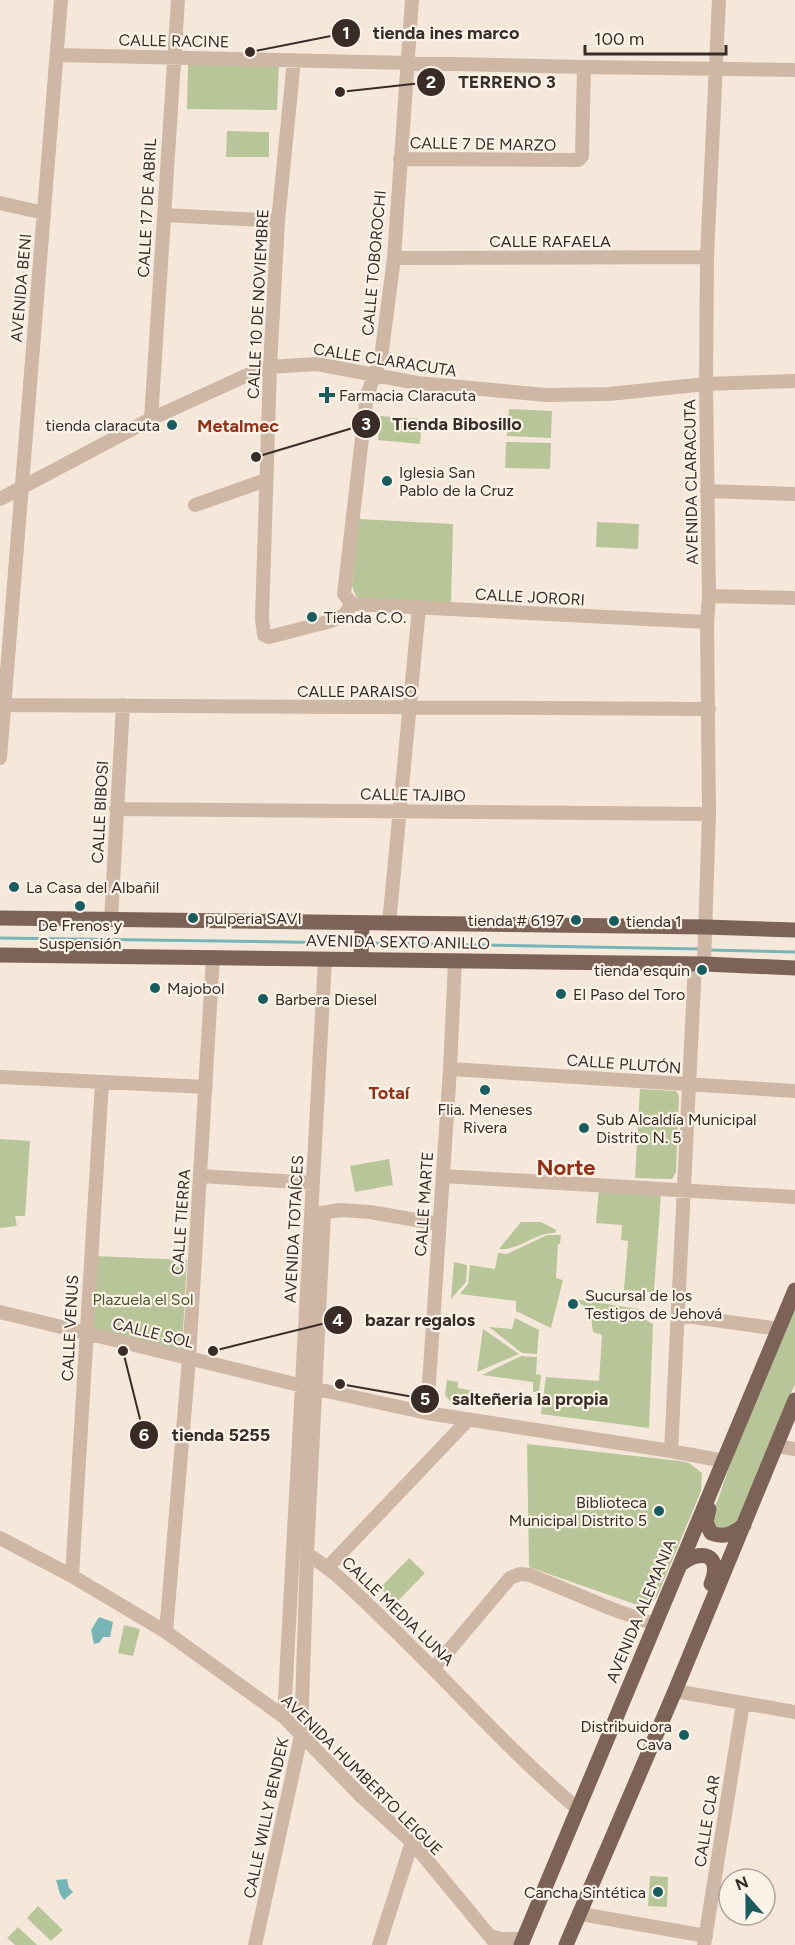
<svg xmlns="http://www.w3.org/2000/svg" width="795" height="1945" viewBox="0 0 795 1945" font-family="Figtree,sans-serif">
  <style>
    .green { fill: #b8c599 }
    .water { fill: #77b4b5 }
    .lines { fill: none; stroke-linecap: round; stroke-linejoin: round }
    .stream { stroke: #77b4b5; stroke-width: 3 }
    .minor { stroke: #ceb7a5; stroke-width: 14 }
    .major { stroke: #7d6257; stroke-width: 15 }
    .poi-dot { fill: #185c5f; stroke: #fbf2e8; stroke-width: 2 }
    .labels { text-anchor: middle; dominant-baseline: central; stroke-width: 4.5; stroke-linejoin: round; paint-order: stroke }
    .street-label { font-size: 16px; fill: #392c27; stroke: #fbf2e8 }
    .poi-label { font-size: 16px; fill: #392c27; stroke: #fbf2e8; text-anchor: start }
    .park-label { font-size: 16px; fill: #495a28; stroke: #fbf2e8 }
    .neighbourhood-label { font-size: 18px; font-weight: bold; fill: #913117; stroke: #fbf2e8 }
    .district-label { font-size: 22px; font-weight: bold; fill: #913117; stroke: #fbf2e8 }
    .leader { fill: none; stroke: #392c27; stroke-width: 2 }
    .callout-dot { fill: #392c27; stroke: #fbf2e8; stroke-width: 2 }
    .mark-label { font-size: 18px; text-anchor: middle; font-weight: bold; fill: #fff }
    .callout-label { font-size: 18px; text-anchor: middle; font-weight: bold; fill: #392c27; stroke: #fbf2e8; stroke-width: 4.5; stroke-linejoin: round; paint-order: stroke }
  </style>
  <rect width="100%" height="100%" fill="#f5e8db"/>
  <path class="green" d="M188 63 279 64 277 110 187 109Z
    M227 131 269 132V157H226Z
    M509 409 552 411 551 438 507 436Z
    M380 416 422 419 420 444 378 440Z
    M506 442 551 443 550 469 505 468Z
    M359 519 453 524 451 603 361 599 356 596 352 586Z
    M597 522 639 524 638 549 596 547Z
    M640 1089 676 1091 679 1095 676 1172 672 1179 635 1178Z
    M0 1139 30 1141 25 1216H15L17 1226 0 1228Z
    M389 1159 393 1185 355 1192 350 1166Z
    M599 1189 661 1194 654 1291 651 1292 624 1290 628 1241 621 1240 622 1225 596 1223Z
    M521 1222H541L556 1230 555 1233C535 1232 519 1251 499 1249Z
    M547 1235H561L560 1244H558L556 1278 563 1280 551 1328 516 1311V1301L460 1294 468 1284 470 1265 495 1269 498 1253 507 1254Z
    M95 1256 187 1260 182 1350 88 1329Z
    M454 1262 467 1265 466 1282 451 1299Z
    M575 1299 645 1310 646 1320 653 1324 649 1428 541 1414 546 1377 599 1381 602 1335 593 1332 590 1311Z
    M795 1305V1384L737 1523 718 1530 711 1524 715 1508 740 1436Z
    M515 1318 539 1330 537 1354 522 1353 489 1327 512 1329Z
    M483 1329 519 1354 477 1372Z
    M521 1356 537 1357 536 1374 541 1375 539 1392H533V1382L482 1375Z
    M447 1380 458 1382V1388L475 1391 474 1404 449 1400 445 1395Z
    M527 1444 680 1461 689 1463 702 1473 701 1491 657 1597 648 1607H643L529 1567Z
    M409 1558 425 1573 396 1603 380 1588Z
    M124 1625 140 1629 133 1656 118 1653Z
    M650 1876 668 1877 667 1907 648 1906Z
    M38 1906 63 1930 51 1941 27 1918Z
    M18 1927 37 1945H15L7 1938Z"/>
  <path class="water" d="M99 1617 113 1622 110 1637H103L99 1643 94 1644 91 1630Z
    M67 1879 69 1888 73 1892 64 1900 60 1894 56 1880Z"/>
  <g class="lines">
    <path class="stream" d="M0 938 356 943
      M366 943 701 949
      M709 950 795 952"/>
    <path class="minor" d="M57 55 584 67 795 70
      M294 60 278 221 270 367 262 619 264 635 269 637 331 621 344 615 352 604
      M400 159 578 160 582 156 584 67
      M0 203 44 213
      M164 215 278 221
      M394 258 707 257
      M151 419 178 0
      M707 491 795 494
      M0 499 151 419 256 371 270 367 317 364 417 383 546 395 609 394 706 384 795 381
      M195 505 266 480
      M709 596 795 598
      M352 604 344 594 367 395 381 358 394 258 412 0
      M352 604 707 622
      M5 705 709 709
      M0 758 61 0
      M116 809 709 814
      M111 919 123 705
      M389 924 419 608
      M704 964 709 814 707 622 709 596 706 384 707 257 719 0
      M450 1069 795 1091
      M0 1077 206 1087
      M200 1176 313 1183
      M443 1176 795 1197
      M324 1213 307 1554C337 1572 361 1598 387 1623 451 1684 510 1752 578 1809
      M316 1214 340 1210 370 1212 439 1224
      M0 1312 303 1386 427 1413 671 1451 724 1461
      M678 1315 779 1329
      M427 1413 450 1069 455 961
      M777 1446 795 1449
      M671 1451 695 964
      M0 1538 72 1576 166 1632 284 1717 361 1796 412 1842 497 1945
      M328 1567 468 1420
      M72 1576 102 1082
      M166 1632 189 1359 213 957
      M434 1668 510 1578 520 1574 530 1575 612 1609 654 1624
      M675 1691 795 1712
      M284 1717 325 959
      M581 1914 706 1936
      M490 1936 501 1939H523
      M255 1945 301 1736 307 1554
      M379 1945 412 1842
      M704 1945 743 1703"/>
    <path class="major" d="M0 918 706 927 795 930
      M0 955 704 964 795 968
      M361 959 362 924
      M709 1509 706 1522 711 1533C724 1538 733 1534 744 1525
      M680 1565C702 1547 723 1555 711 1584
      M521 1945 795 1290
      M566 1945 675 1691 795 1400"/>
  </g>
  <g class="poi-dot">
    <path d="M324 386h6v6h6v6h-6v6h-6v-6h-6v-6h6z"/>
    <circle cx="172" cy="425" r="6"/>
    <circle cx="387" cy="481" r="6"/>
    <circle cx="312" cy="617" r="6"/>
    <circle cx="14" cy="887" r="6"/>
    <circle cx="80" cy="906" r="6"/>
    <circle cx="193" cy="918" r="6"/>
    <circle cx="576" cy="920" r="6"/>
    <circle cx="614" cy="921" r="6"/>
    <circle cx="702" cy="970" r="6"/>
    <circle cx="155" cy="988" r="6"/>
    <circle cx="561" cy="994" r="6"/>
    <circle cx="263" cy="999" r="6"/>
    <circle cx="485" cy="1090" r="6"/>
    <circle cx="584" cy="1128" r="6"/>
    <circle cx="573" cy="1304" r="6"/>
    <circle cx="659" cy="1511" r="6"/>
    <circle cx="684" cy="1735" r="6"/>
    <circle cx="658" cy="1892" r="6"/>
  </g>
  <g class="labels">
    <g class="street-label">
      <text transform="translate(174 41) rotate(1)">CALLE RACINE</text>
      <text transform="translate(483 144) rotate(1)">CALLE 7 DE MARZO</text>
      <text transform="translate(147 208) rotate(-87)">CALLE 17 DE ABRIL</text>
      <text x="550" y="241">CALLE RAFAELA</text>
      <text transform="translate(374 263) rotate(-85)">CALLE TOBOROCHI</text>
      <text transform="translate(21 288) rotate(-85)">AVENIDA BENI</text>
      <text transform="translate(258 304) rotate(-87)">CALLE 10 DE NOVIEMBRE</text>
      <text transform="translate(385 360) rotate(9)">CALLE CLARACUTA</text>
      <text transform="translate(691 482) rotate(-91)">AVENIDA CLARACUTA</text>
      <text transform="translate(530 597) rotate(3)">CALLE JORORI</text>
      <text x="357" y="691">CALLE PARAISO</text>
      <text transform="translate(413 795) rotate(1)">CALLE TAJIBO</text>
      <text transform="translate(100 812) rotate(-87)">CALLE BIBOSI</text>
      <text transform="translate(398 942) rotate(1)">AVENIDA SEXTO ANILLO</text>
      <text transform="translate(624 1064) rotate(4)">CALLE PLUTÓN</text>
      <text transform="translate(424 1204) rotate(-86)">CALLE MARTE</text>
      <text transform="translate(181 1222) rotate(-86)">CALLE TIERRA</text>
      <text transform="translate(294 1229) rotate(-87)">AVENIDA TOTAÍCES</text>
      <text transform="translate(70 1328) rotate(-87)">CALLE VENUS</text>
      <text transform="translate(153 1333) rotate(14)">CALLE SOL</text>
      <text transform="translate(398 1611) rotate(44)">CALLE MEDIA LUNA</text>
      <text transform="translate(641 1611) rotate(-67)">AVENIDA ALEMANIA</text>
      <text transform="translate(362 1775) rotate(45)">AVENIDA HUMBERTO LEIGUE</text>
      <text transform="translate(266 1818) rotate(-78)">CALLE WILLY BENDEK</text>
      <text transform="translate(707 1821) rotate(-81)">CALLE CLAR</text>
    </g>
    <g class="poi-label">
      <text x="339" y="395">Farmacia Claracuta</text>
      <text x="160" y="425" text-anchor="end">tienda claracuta</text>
      <text x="399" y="472">Iglesia San<tspan x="399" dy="18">Pablo de la Cruz</tspan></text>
      <text x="324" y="617">Tienda C.O.</text>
      <text x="26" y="887">La Casa del Albañil</text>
      <text x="205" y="918">pulperia SAVI</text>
      <text x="564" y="920" text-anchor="end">tienda # 6197</text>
      <text x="626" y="921">tienda 1</text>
      <text x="80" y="925" text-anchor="middle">De Frenos y<tspan x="80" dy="18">Suspensión</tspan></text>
      <text x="690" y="970" text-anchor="end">tienda esquin</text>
      <text x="167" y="988">Majobol</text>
      <text x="573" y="994">El Paso del Toro</text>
      <text x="275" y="999">Barbera Diesel</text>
      <text x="485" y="1109" text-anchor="middle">Flia. Meneses<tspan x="485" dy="18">Rivera</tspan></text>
      <text x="596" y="1119">Sub Alcaldía Municipal<tspan x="596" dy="18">Distrito N. 5</tspan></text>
      <text x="585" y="1295">Sucursal de los<tspan x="585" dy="18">Testigos de Jehová</tspan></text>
      <text x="647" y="1502" text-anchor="end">Biblioteca<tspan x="647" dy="18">Municipal Distrito 5</tspan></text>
      <text x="672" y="1726" text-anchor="end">Distribuidora<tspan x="672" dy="18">Cava</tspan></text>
      <text x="646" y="1892" text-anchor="end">Cancha Sintética</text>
    </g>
    <g class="park-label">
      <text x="143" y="1299">Plazuela el Sol</text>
    </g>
    <g class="neighbourhood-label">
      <text x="238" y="426">Metalmec</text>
      <text x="389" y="1093">Totaí</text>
    </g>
    <g class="district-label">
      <text x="566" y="1167">Norte</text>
    </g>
  </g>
  <path class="leader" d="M250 52L346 33M340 92L431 82M256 457L366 424M213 1351L338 1320M340 1384L425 1399M123 1351L144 1435"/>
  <g class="callout-dot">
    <circle cx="250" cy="52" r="6"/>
    <circle cx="340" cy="92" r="6"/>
    <circle cx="256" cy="457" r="6"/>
    <circle cx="213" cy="1351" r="6"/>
    <circle cx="340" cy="1384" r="6"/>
    <circle cx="123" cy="1351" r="6"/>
    <circle cx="346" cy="33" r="15"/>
    <circle cx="431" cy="82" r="15"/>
    <circle cx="366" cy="424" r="15"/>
    <circle cx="338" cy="1320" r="15"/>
    <circle cx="425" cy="1399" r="15"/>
    <circle cx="144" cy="1435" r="15"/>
  </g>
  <g class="mark-label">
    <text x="346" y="39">1</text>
    <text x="431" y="88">2</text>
    <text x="366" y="430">3</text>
    <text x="338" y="1326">4</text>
    <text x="425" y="1405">5</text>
    <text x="144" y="1441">6</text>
  </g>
  <g class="callout-label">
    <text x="446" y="39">tienda ines marco</text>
    <text x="507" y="88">TERRENO 3</text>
    <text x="457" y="430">Tienda Bibosillo</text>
    <text x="420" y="1326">bazar regalos</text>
    <text x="530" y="1405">salteñeria la propia</text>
    <text x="221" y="1441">tienda 5255</text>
  </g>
  <g transform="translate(747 1897) rotate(339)"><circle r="28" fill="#fbf2e8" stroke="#ada39b" stroke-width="1.5"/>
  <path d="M0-4.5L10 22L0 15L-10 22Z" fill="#185c5f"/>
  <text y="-9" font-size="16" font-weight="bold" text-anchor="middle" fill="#392c27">N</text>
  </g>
  <path d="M585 45v9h141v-9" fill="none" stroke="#392c27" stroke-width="3"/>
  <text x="594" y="45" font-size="18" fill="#392c27" stroke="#fbf2e8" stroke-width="4.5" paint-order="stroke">100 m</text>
</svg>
